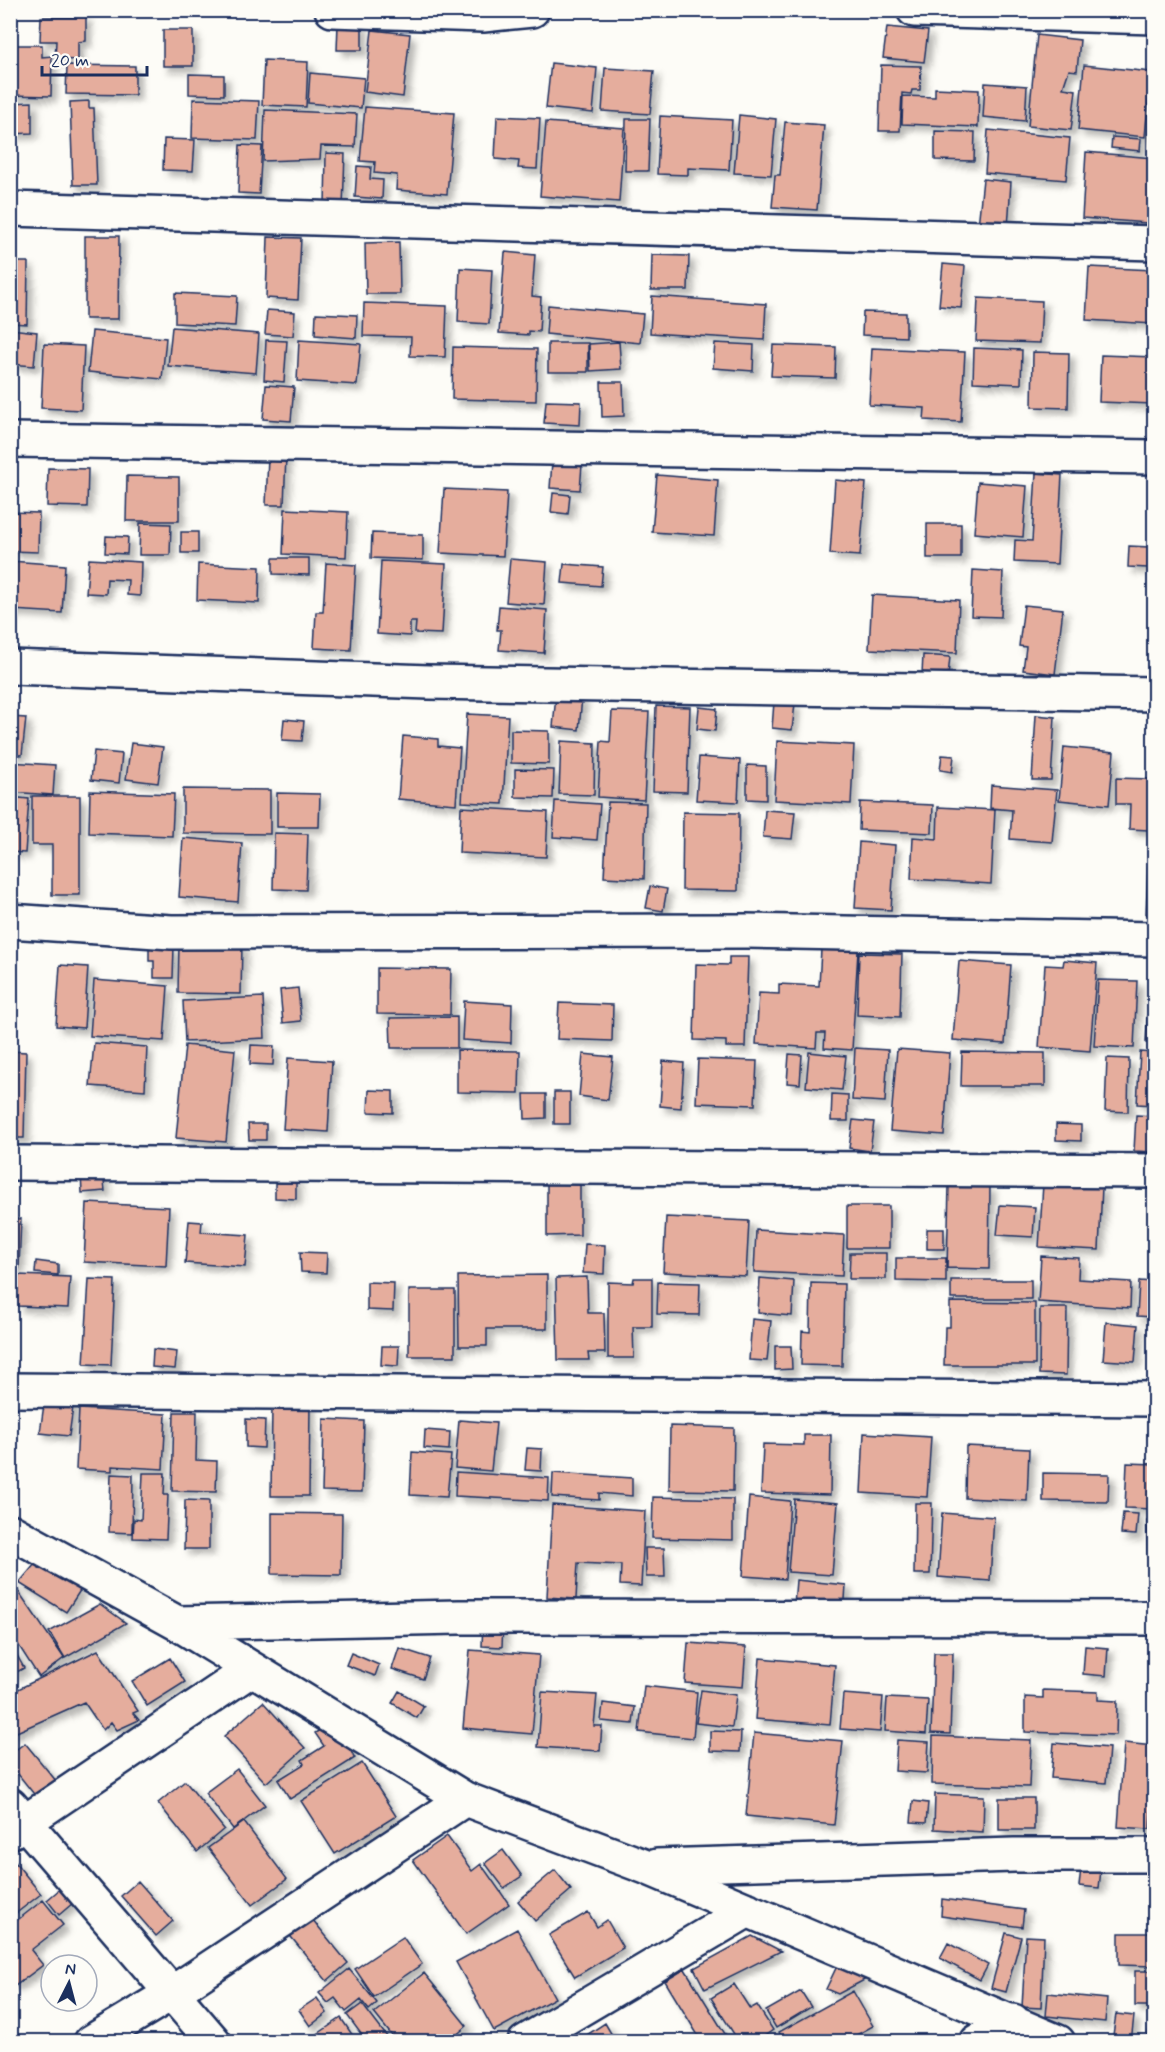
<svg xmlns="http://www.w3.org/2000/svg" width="1165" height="2052" viewBox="0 0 1165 2052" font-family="Mynerve,sans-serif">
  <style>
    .building { fill: #e5ad9d; stroke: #1b2f5e; stroke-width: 1.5; filter: url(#shadow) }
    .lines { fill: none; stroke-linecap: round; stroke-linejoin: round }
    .minor-casing { stroke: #1b2f5e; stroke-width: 38 }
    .minor { stroke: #fdfcf7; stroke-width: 33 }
  </style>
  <defs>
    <filter id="shadow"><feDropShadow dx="5.5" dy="5.5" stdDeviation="3" flood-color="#0004"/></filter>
  </defs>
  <rect width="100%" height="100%" fill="#fdfcf7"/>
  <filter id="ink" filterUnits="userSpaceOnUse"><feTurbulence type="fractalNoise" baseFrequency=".0167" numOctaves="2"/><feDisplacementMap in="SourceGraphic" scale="12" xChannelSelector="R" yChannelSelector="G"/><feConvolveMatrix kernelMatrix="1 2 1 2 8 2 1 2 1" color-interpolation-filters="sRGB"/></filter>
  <g filter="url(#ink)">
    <path class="building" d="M41 17H86V41L78 42V60L55 59 56 41H40Z
      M338 24H362V50H337Z
      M887 27 928 31 924 62 883 58Z
      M163 30H193V66H163Z
      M372 30 410 34 403 97 365 92Z
      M1037 35 1080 40 1077 71 1069 70 1063 88 1076 90 1071 130 1028 126Z
      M10 45H42V57L52 56 51 96 10 95Z
      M264 60 308 62 306 107 262 105Z
      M551 63 597 68 593 113 546 108Z
      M67 65 135 66V95L66 94Z
      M881 65 921 66 920 90H912L911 94 902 93 900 131H879Z
      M1084 65 1151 72 1145 137 1078 130Z
      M605 68 654 71 650 114 602 111Z
      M310 73 364 78 361 108 308 103Z
      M189 74 224 75V95L189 94Z
      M985 83 1027 86 1025 121 983 117Z
      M935 88 979 90 978 127 902 124 903 96 935 97Z
      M193 99 259 101 257 140 192 138Z
      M89 101V108H94L97 185H73L70 102Z
      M32 102V133L10 134V103Z
      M1152 103H1154V120L1151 119Z
      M365 107 454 113 447 194 396 190 397 175 374 173 375 162 360 161Z
      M265 110 357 114 355 147 321 146 320 159 263 161Z
      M739 115 776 119 771 175 734 173Z
      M497 116 540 118 537 169 518 168 519 161 495 159Z
      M660 116 732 120 729 170 688 168V175L657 174Z
      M626 119H650L648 171H625Z
      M546 122 624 128 619 202 540 196Z
      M785 122 824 125 817 210 772 207 775 175H780Z
      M988 130 1070 138 1066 180 985 173Z
      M935 131 975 132 974 161 935 160Z
      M1112 137 1141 139 1140 151 1111 148Z
      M164 139 195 140 193 171 163 170Z
      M240 145 262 146 259 194 238 193Z
      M1086 152 1153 158 1148 223 1082 218Z
      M326 153 345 154 343 207 325 206Z
      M357 166 371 167 370 179 383 180 382 199 355 197Z
      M983 179 1011 182 1008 228 978 226Z
      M85 236H119L118 319H85Z
      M268 237 301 238 298 300 266 298Z
      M399 242 400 294H366L365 243Z
      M505 252 535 255 532 296 541 297 539 332 529 331V335L499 333Z
      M652 255 689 256 688 290H651Z
      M10 262H28L27 324 10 323Z
      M943 264 965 266 961 308 939 306Z
      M1089 267 1154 270V324L1086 320Z
      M460 268 492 270 489 324 458 322Z
      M175 293 237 296 235 326 175 323Z
      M652 296 766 304 764 340 650 333Z
      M978 298 1042 301 1040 343 976 341Z
      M364 303 447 306 445 357 410 356 411 337 363 336Z
      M548 305 643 314 640 343 546 334Z
      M267 310 295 312 293 336 265 334Z
      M863 312 906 313V337L862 335Z
      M316 313 357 315 356 338 315 335Z
      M172 327 259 334 256 373 168 366Z
      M10 329 37 332 34 366 10 364Z
      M92 331 166 338 162 379 88 372Z
      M266 340 287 341 284 382 264 380Z
      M299 340 361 344 357 385 297 381Z
      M619 342 621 369 590 371 589 344Z
      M548 343H588V372H548Z
      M715 343 754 345 753 371 713 368Z
      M44 344 84 346 81 410 41 408Z
      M773 345 836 347 835 378 771 376Z
      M453 347 537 349 536 401 452 399Z
      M872 348 965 352 961 422 924 420 925 408 869 405Z
      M974 348 1022 350 1021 384 973 382Z
      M1033 352 1069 353 1068 408 1032 407Z
      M1101 355 1154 357V404L1099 402Z
      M601 382H623L624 416 602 417Z
      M266 385 294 387 291 421 263 419Z
      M546 401 581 402 580 425 544 423Z
      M268 456H286L284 505H266Z
      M552 462 582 465 580 490 550 488Z
      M48 468 88 469 87 507 47 506Z
      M1036 473 1062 475 1057 564 1014 562 1015 540 1032 541Z
      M657 475 718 480 714 536 652 532Z
      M127 476 179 477V521H126Z
      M835 480 866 483 860 556 830 554Z
      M978 482 1027 486 1023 537 974 533Z
      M444 489 507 492 503 556 440 553Z
      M553 493 570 495 568 514 551 512Z
      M285 509 348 512 346 557 283 554Z
      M10 512 39 513 38 552 10 551Z
      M140 523 171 524 170 555H139Z
      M927 524H961V558H927Z
      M181 532H198V553H181Z
      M372 533 423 535V560L371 558Z
      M106 536 128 537 127 554 105 553Z
      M1129 546 1149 547 1148 568 1128 567Z
      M273 558H309V575L273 574Z
      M89 559 141 562 140 596 127 595 128 580 107 579 106 594 86 593Z
      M510 559 547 562 544 605 506 602Z
      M10 561 65 565 62 613 12 610 10 616Z
      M381 561 446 564 442 634 415 633 416 622H410V636L377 634Z
      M326 563 356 565 351 650 314 648 316 612H323Z
      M198 564 260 567 259 603 197 600Z
      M564 564 603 567 601 586 562 583Z
      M973 570 1003 572 1001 617 971 616Z
      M872 595 959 600 957 653 869 649Z
      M1024 605 1063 609 1055 674 1023 670 1026 647 1019 646Z
      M499 606 547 610 544 653 499 650 501 630H497Z
      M923 655 950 657 948 676 922 674Z
      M556 695 582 697 579 730 553 727Z
      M774 702 795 704 792 730 772 728Z
      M656 706 690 707 687 792 653 791Z
      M699 707 717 709 715 731 697 729Z
      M612 711 649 712 644 800 598 797 601 741 610 742Z
      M467 714 508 716 503 804 462 802Z
      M1036 715 1055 717 1051 780H1032Z
      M10 717 26 718 22 755 10 754Z
      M284 719 304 721 302 741 282 740Z
      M511 730 549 731V764L511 763Z
      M1154 735V804H1150Z
      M403 736 438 739V746L460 748 456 804 398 799Z
      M561 741 595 743 594 795 559 794Z
      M777 741 854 745 851 804 774 800Z
      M131 743 163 747 158 783 126 779Z
      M1064 747 1114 752 1109 805 1059 800Z
      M94 751 122 754 119 783 91 780Z
      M942 755 954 756 952 772 940 770Z
      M699 757 740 760 738 802 696 800Z
      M10 762 55 765 53 795 10 792Z
      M747 765 766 766V800L747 799Z
      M515 769 554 770 553 798 515 797Z
      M1116 778 1150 779 1149 830 1129 829 1130 804H1116Z
      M991 785 1057 790 1052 842 1010 839 1012 810 990 808Z
      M183 789 270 790V834L183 833Z
      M90 791 174 794 172 836 89 833Z
      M277 793 320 794 319 827H277Z
      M32 796H80V895H52V845H32Z
      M10 797 29 799 25 853 10 852Z
      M555 801 600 804 597 840 553 837Z
      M608 802 646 803 644 879 604 877Z
      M860 802 933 805 932 833 859 830Z
      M461 807 548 812 546 857 459 853Z
      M938 807 995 810 991 884 911 879 913 837 937 839Z
      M765 810 795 812 792 839 763 837Z
      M683 812 739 813 738 891 682 890Z
      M274 833 308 834 306 890 273 889Z
      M183 838 242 843 238 902 179 897Z
      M859 842 895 845 891 910 855 908Z
      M1148 867H1154V915L1146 914Z
      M650 886 667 889 663 911 646 908Z
      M179 943 242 944 241 994 178 993Z
      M149 947H174L173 978H154V961H149Z
      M821 949 858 951 852 1050 824 1048 825 1033H817L816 1048 756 1044 759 993 779 994V984L819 986Z
      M859 953 902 954 900 1017 857 1015Z
      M729 957H748L745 1047H726V1041L694 1040 696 964 729 965Z
      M1064 960 1097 963 1090 1051 1039 1047 1045 965 1063 966Z
      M959 961 1011 965 1005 1044 953 1040Z
      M60 965 88 967 84 1028 56 1026Z
      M377 968 451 969 450 1015 377 1014Z
      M94 980 168 986 164 1041 90 1036Z
      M1098 980 1137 981 1134 1048 1094 1046Z
      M298 988 301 1021 283 1023 280 990Z
      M263 997 265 1038 185 1042 183 1001Z
      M464 1001 512 1004 511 1043 462 1040Z
      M559 1003 613 1005 612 1041 557 1039Z
      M1148 1008H1154V1043H1146Z
      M457 1017V1048H391L390 1018Z
      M94 1043 147 1047 145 1090 90 1086Z
      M185 1045 235 1050 226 1142 176 1138Z
      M251 1045 274 1046 273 1065 250 1064Z
      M855 1048 888 1050 885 1102 852 1100Z
      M897 1049 950 1053 944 1135 890 1131Z
      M457 1050 520 1051 519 1093 457 1092Z
      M10 1051 26 1052 24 1138H10Z
      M809 1052 846 1056 842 1090 806 1087Z
      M962 1052 1045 1053V1086H961Z
      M1140 1052 1154 1053V1105L1137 1104Z
      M583 1054 613 1057 608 1100 579 1096Z
      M789 1054 802 1055 800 1084 787 1083Z
      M288 1058 332 1061 328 1132 283 1129Z
      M1107 1058 1129 1059 1128 1112 1105 1111Z
      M698 1059 757 1061 755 1105 696 1103Z
      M663 1061 684 1063 681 1108 660 1106Z
      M369 1090 393 1091V1113L368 1112Z
      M554 1092H570V1124H554Z
      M524 1094H546V1118L525 1119Z
      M832 1094 848 1095V1121H831Z
      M1136 1115 1154 1116V1152L1134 1151Z
      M853 1120 874 1122 870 1151 849 1148Z
      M248 1124H266V1140H249Z
      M1056 1124 1081 1125V1141L1056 1140Z
      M103 1172 105 1191 82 1193 81 1174Z
      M275 1178 296 1179V1199L275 1198Z
      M547 1178H580V1235L547 1236Z
      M1043 1184 1102 1187 1099 1250 1039 1247Z
      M949 1185 990 1186 989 1269 947 1268Z
      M87 1203 169 1207 166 1266 84 1262Z
      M1000 1205 1035 1207 1033 1237 997 1235Z
      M847 1206H889V1248H847Z
      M666 1217 749 1221 746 1276 663 1272Z
      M10 1219H21L19 1268H10Z
      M189 1221 202 1222 201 1232 248 1235 245 1267 185 1263Z
      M927 1229H944V1249H927Z
      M756 1230 844 1235 842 1276 754 1272Z
      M585 1244 605 1245 604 1274 583 1273Z
      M300 1252 327 1253 326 1273 301 1272Z
      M850 1253H886V1279H849Z
      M1041 1256 1079 1258 1078 1279 1131 1282 1130 1308 1038 1302Z
      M896 1258H946V1282L896 1281Z
      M36 1261 58 1264V1275L35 1273Z
      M18 1275 70 1277 68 1308 17 1306Z
      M547 1275V1329H487V1346H459L458 1276Z
      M587 1277 588 1313H604L605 1353H588L589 1360H558L556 1278Z
      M634 1278H652V1327H633L634 1358H608V1282L633 1283Z
      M760 1278 794 1281 792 1316 758 1313Z
      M89 1279 115 1280 111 1365 84 1364Z
      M951 1280H1031V1299H951Z
      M1139 1281 1154 1282 1153 1317 1137 1316Z
      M367 1282 394 1283 393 1311 367 1310Z
      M658 1282 700 1283 699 1315 657 1314Z
      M811 1283 844 1284 842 1366 801 1365 802 1331 810 1332Z
      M409 1290H455V1356H409Z
      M950 1302 1035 1303V1365H944L945 1327H950Z
      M1040 1308H1067L1066 1375 1039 1374Z
      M752 1319 771 1321 767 1361 749 1360Z
      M1106 1322 1138 1325 1135 1362 1103 1360Z
      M382 1346H399L398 1366 381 1365Z
      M775 1346H791L792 1369 775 1370Z
      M153 1349 177 1352 175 1369 152 1367Z
      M45 1397 74 1400 69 1436 40 1433Z
      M272 1402 310 1403 309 1496H271Z
      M79 1409 166 1414 163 1469 112 1466V1471L76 1469Z
      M174 1412H197L196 1460 217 1461 216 1492 172 1491Z
      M246 1419 265 1420 264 1448 246 1447Z
      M324 1419 364 1421 362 1492 322 1491Z
      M459 1420 496 1423 491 1471 455 1468Z
      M670 1426 734 1428 733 1491 669 1490Z
      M425 1430 450 1432 449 1450 424 1448Z
      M864 1433 931 1437 927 1497 861 1493Z
      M804 1435H831L830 1495 761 1493 763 1444 804 1445Z
      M966 1446 1029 1449 1027 1501 965 1498Z
      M527 1448 542 1449 541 1471 525 1470Z
      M412 1452 451 1455 447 1497 410 1495Z
      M1127 1463 1154 1464V1509L1125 1508Z
      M456 1472 549 1478 548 1501 455 1496Z
      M143 1473H165L164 1495H168L166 1539 133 1538 134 1519 141 1520Z
      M553 1473 632 1478V1496L599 1493V1500L552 1497Z
      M1043 1473 1109 1474 1108 1502 1043 1501Z
      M111 1474 133 1475 132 1533 109 1532Z
      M653 1497 733 1499V1540L652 1538Z
      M749 1497 790 1501 785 1579 743 1576Z
      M794 1499 838 1503 832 1575 788 1572Z
      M185 1500 209 1501V1549H184Z
      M915 1503H932L930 1574H914Z
      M552 1505 645 1511 641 1586 620 1585 621 1565 578 1563 576 1599 547 1597Z
      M272 1513 342 1514 341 1575 272 1574Z
      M942 1513 994 1517 990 1581 938 1577Z
      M1123 1513 1138 1514 1136 1535 1121 1534Z
      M1154 1520V1572H1148L1147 1521Z
      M645 1548H664L665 1577H646Z
      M35 1564 81 1589 66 1612 19 1583Z
      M10 1579 64 1658 39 1677 10 1632Z
      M796 1580 846 1585 844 1614 794 1605Z
      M100 1604 126 1623 65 1658 49 1632Z
      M483 1623 503 1624 502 1647 482 1646Z
      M688 1643 746 1647 743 1687 685 1683Z
      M1085 1646 1108 1648 1106 1676 1083 1674Z
      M399 1648 430 1658 423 1679 392 1669Z
      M14 1650 24 1668 10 1676V1651Z
      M98 1650 138 1711 133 1713 139 1720 117 1730 111 1722 103 1730 84 1702 10 1735V1693Z
      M470 1650 539 1655 532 1734 463 1728Z
      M351 1653 379 1665 375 1676 346 1665Z
      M934 1653H953L950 1734 931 1733Z
      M170 1658 185 1682 147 1706 132 1681Z
      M760 1658 835 1665 830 1725 755 1719Z
      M644 1686 697 1692 693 1738 639 1732Z
      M701 1690 736 1695 732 1727 696 1723Z
      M1043 1690 1098 1692V1700L1117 1701 1116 1735 1025 1732V1697L1043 1698Z
      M399 1691 424 1706 417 1718 392 1703Z
      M542 1692 597 1695 594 1726H602L600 1751 538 1747Z
      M843 1694 883 1697 880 1732 840 1729Z
      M887 1698 928 1700 926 1734 885 1731Z
      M263 1702 305 1748 266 1783 224 1736Z
      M603 1703 635 1707 633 1724 601 1721Z
      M333 1722 355 1758 290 1799 278 1780 304 1764 302 1760 324 1746 315 1733Z
      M710 1731 741 1732 740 1752 710 1751Z
      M754 1733 843 1741 834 1825 746 1816Z
      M933 1736 1031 1740 1029 1787 932 1784Z
      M897 1740 929 1742 927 1773 895 1771Z
      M25 1743 57 1782 37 1798 10 1764V1754Z
      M1054 1743 1109 1748 1106 1783 1051 1778Z
      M1124 1743 1154 1746 1150 1829 1118 1827Z
      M362 1763 396 1816 335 1854 301 1801Z
      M237 1769 265 1805 233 1829 205 1793Z
      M185 1781 224 1829 197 1852 158 1803Z
      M935 1794 984 1796 983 1832 934 1829Z
      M999 1798H1034V1830H999Z
      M913 1801 928 1803 926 1823 911 1822Z
      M244 1822 287 1879 252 1905 208 1848Z
      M447 1836 472 1871 481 1864 509 1904 466 1934 413 1860Z
      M503 1850 522 1876 504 1888 485 1863Z
      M10 1856 41 1894 10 1918Z
      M1081 1868 1101 1870 1099 1888 1079 1886Z
      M555 1870 571 1890 535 1921 518 1901Z
      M138 1881 173 1921 156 1936 121 1896Z
      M60 1889 73 1903 59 1915 47 1900Z
      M942 1899 1024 1910 1022 1927 941 1916Z
      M43 1900 63 1925 31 1950 43 1965 15 1986 10 1981V1926Z
      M588 1912 597 1927 607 1920 623 1948 575 1977 549 1935Z
      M308 1914 348 1963 327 1981 287 1932Z
      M517 1929 555 1998 494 2031 456 1962Z
      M1006 1933 1021 1937 1006 1992 991 1988Z
      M1119 1933H1154V1966L1119 1965Z
      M752 1936 781 1951 705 1989 694 1968Z
      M1026 1936 1044 1937 1041 2008 1022 2007Z
      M403 1937 422 1964 374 1997 355 1969Z
      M948 1943 988 1965 980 1980 940 1958Z
      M837 1966 868 1978 838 1994 826 1989Z
      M349 1969 377 2003 369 2010 361 2000 346 2012 335 1998 328 2003 319 1993Z
      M685 1969 730 2042H702L665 1981Z
      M1135 1971H1154V2006H1135Z
      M424 1973 467 2026 448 2042H397L374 2013Z
      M734 1984 750 2009 757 2005 773 2030 756 2042H739L711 1998Z
      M801 1991 811 2007 776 2028 766 2011Z
      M853 1991 873 2026 844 2042H784L779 2032Z
      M1048 1993 1107 1999 1105 2022 1046 2016Z
      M317 1998 327 2013 310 2026 299 2010Z
      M362 2004 391 2042H367L347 2015Z
      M1116 2014 1134 2016 1131 2042H1112Z
      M341 2018 357 2042H306Z
      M1150 2020 1154 2021V2042H1147Z
      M605 2023 616 2042H576Z"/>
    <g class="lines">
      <g class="minor-casing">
        <path id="minor" d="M332 10 483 15 532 10
          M914 10 1154 17
          M10 209 1154 243
          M10 440 1154 457
          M10 667 429 682 1154 694
          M10 921 171 932 747 931 1154 939
          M10 1163 1154 1171
          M10 1390 1154 1399
          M10 1531 177 1623 465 1799 646 1867 1058 2042
          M177 1623 459 1617 1154 1618
          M10 1805 214 2042
          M10 1832 252 1669
          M657 1866 1014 1855H1154
          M91 2042 172 1993 465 1799
          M525 2042 748 1910
          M977 2042 1013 2021"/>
      </g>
      <use href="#minor" class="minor"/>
    </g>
  </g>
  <rect width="1165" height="2052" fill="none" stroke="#fdfcf7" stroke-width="36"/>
  <rect x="18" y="18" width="1129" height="2016" fill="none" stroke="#1b2f5e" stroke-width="2" filter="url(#ink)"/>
  <g transform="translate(69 1983) rotate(6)"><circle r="28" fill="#fdfcf7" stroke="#a3aaba" stroke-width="1.5"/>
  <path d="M0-4.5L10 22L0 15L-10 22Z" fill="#1b2f5e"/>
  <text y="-9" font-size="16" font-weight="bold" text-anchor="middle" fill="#1b2f5e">N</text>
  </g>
  <path d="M42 66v9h105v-9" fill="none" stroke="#1b2f5e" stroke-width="3"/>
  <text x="51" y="66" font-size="18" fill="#1b2f5e" stroke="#fdfcf7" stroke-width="4.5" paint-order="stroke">20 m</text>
</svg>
